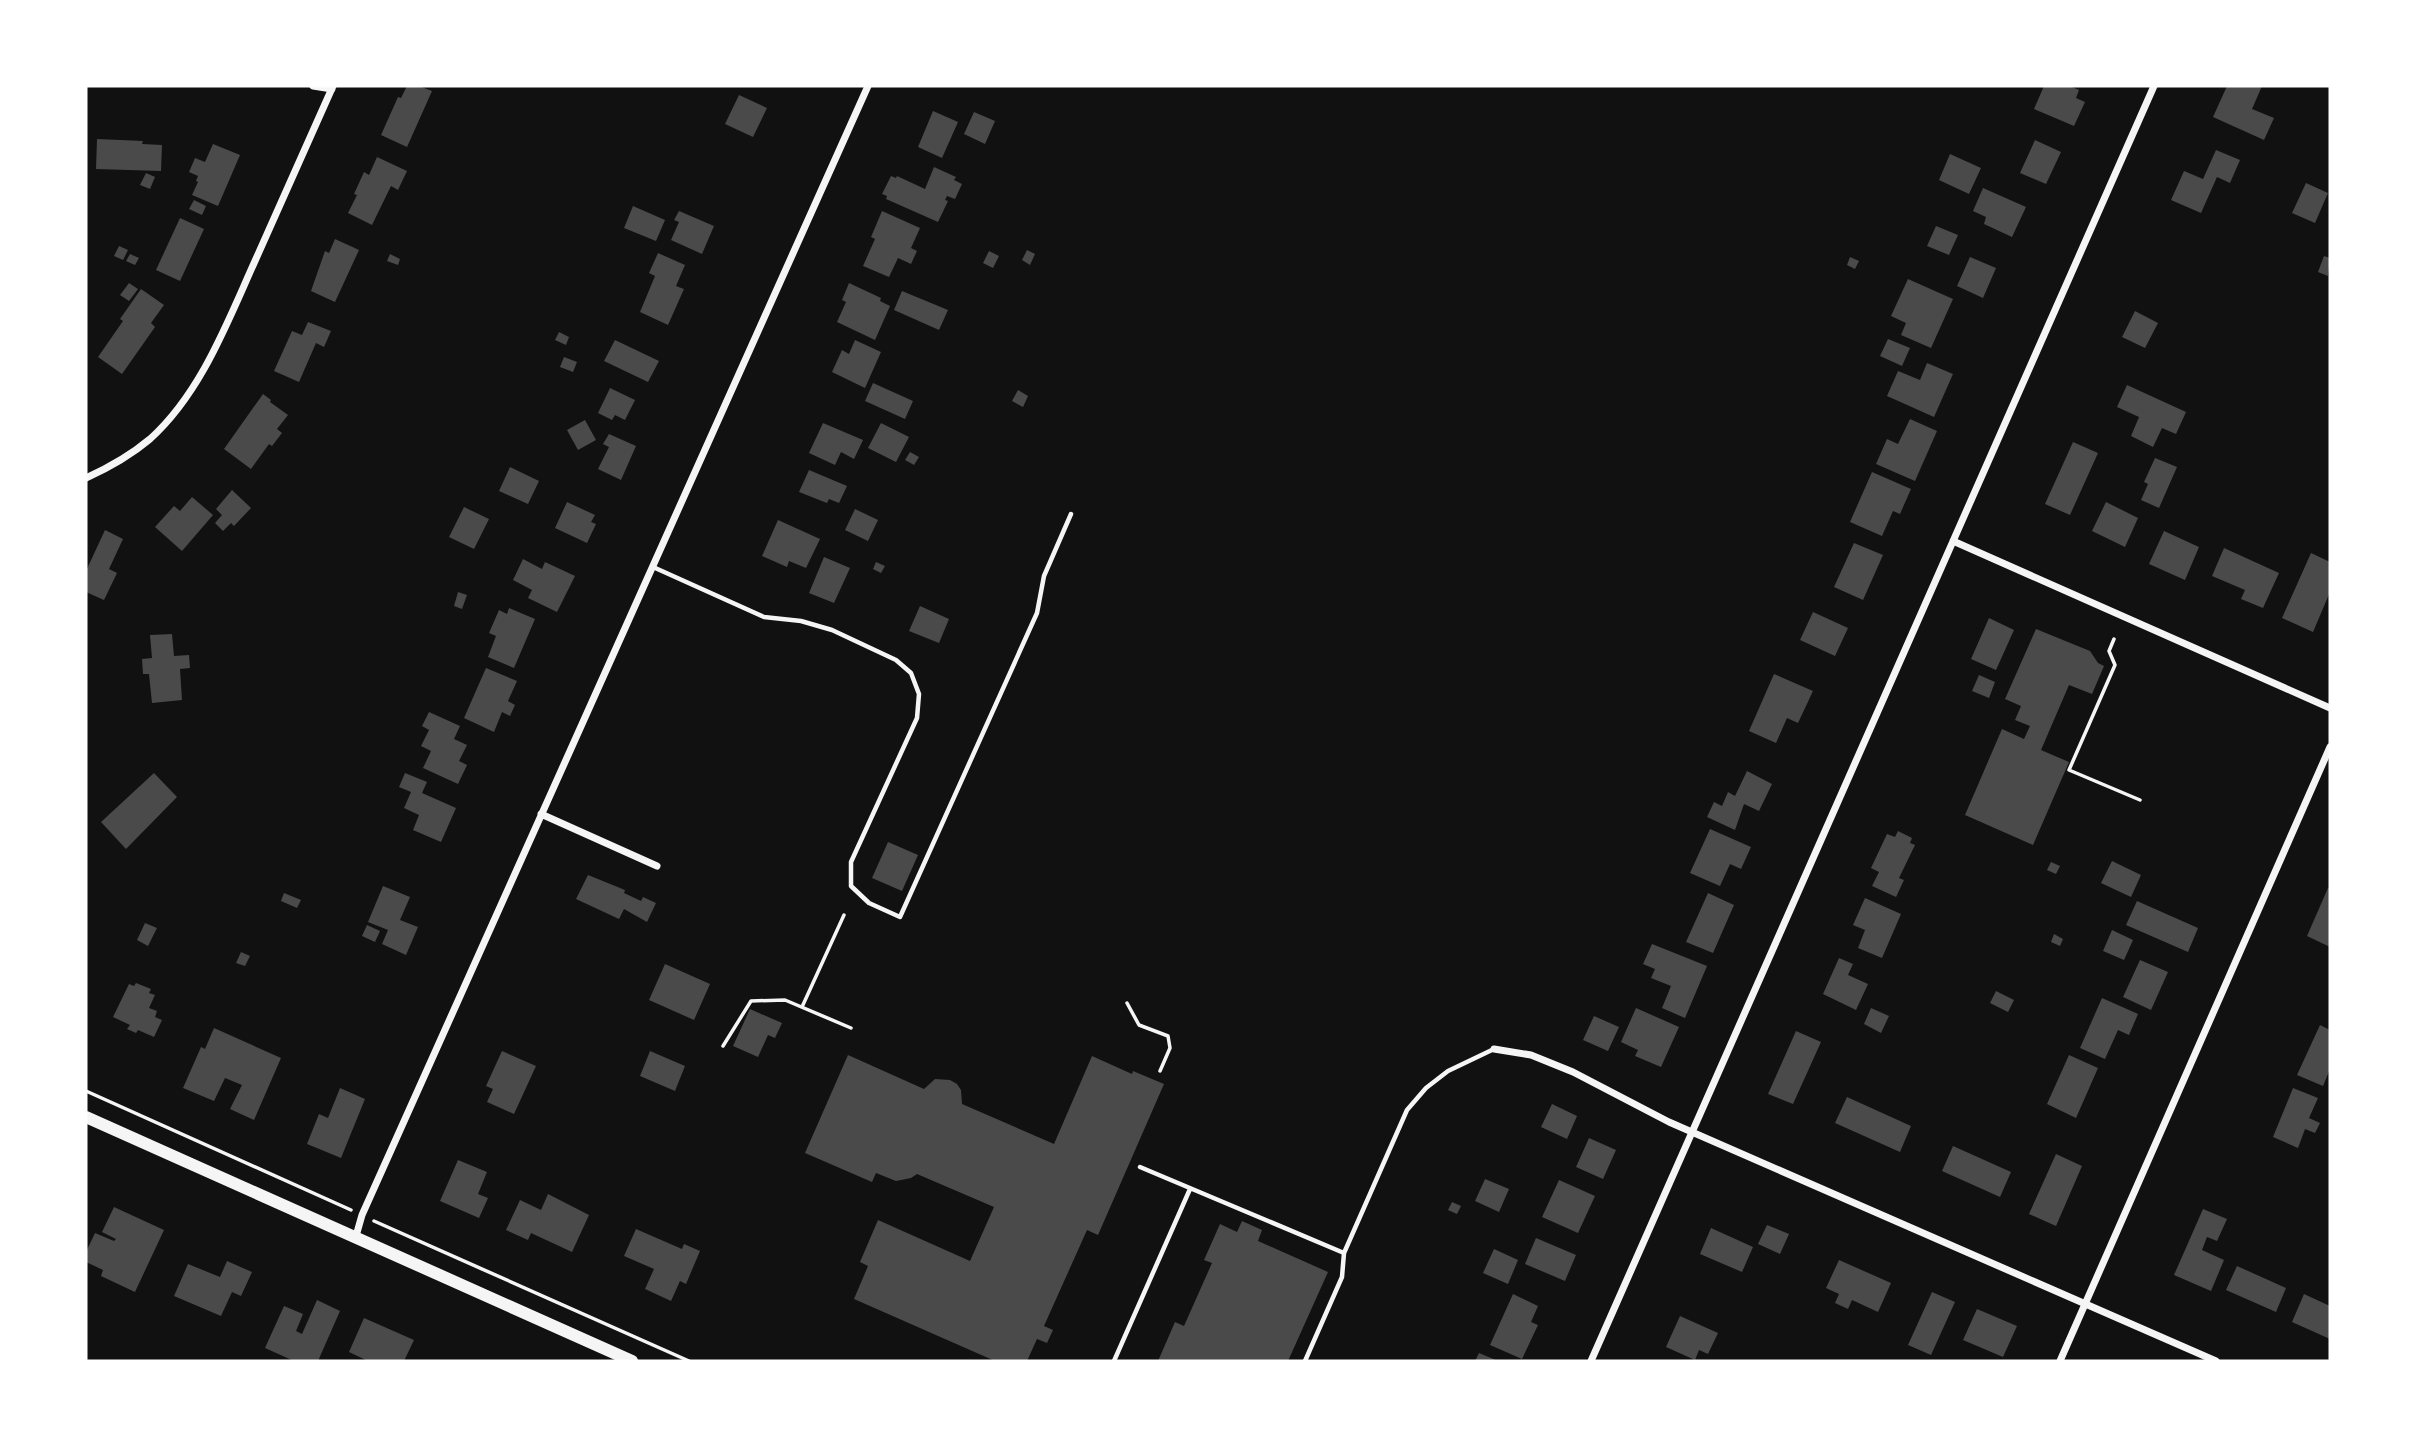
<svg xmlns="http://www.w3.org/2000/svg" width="2416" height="1447" viewBox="0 0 2416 1447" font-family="'PT Sans',sans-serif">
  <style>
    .building { fill: #4a4a4a }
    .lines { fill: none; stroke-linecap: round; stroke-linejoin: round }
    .path { stroke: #f5f5f5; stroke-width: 3.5 }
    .service { stroke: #f5f5f5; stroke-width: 4.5 }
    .minor { stroke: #f5f5f5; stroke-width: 7 }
    .tertiary { stroke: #f5f5f5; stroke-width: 12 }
  </style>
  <rect width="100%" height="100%" fill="#111"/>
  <path class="building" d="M407 86H419L432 91 407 147 381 135 398 97 401 98Z
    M2044 86H2070L2079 90 2076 98 2085 102 2074 126 2034 109Z
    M2227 86H2262L2252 109 2274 118 2264 140 2213 117Z
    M739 95 767 108 753 137 725 124Z
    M933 111 958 122 942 158 918 147Z
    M974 112 995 121 985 144 964 134Z
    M97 139 143 141 142 144 162 145 161 171 96 169Z
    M2035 140 2061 152 2046 184 2020 173Z
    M213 144 240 155 218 206 192 195 198 182 196 181 198 176 189 172 195 158 205 162Z
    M2216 150 2240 160 2230 183 2217 177 2201 213 2171 200 2184 171 2203 179Z
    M1950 154 1981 168 1969 194 1939 180Z
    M377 157 407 171 398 190 391 186 372 225 348 213 357 195 354 194 364 172 369 175Z
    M934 167 956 177 954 180 962 184 955 199 947 196 945 200 948 201 938 222 886 199 887 196 882 194 891 176 896 178 897 176 925 189Z
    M146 173 155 177 150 189 140 185Z
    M2306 183 2328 193 2315 223 2292 213Z
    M1983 188 2026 207 2012 237 1984 224 1986 217 1973 211Z
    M194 200 206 206 202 215 189 209Z
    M633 206 665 220 656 241 624 228Z
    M679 211 714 226 702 254 671 240 679 222 674 220Z
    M882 211 920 228 911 248 917 251 911 264 898 258 889 277 863 266 875 239 871 237Z
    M180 218 204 229 180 281 156 270Z
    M1936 226 1958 235 1949 255 1927 246Z
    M335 239 359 250 335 302 311 291 325 251 329 253Z
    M119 246 128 250 123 260 114 256Z
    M1027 250 1035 254 1030 265 1022 260Z
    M989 251 999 256 993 268 983 263Z
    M658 253 685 265 676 286 684 289 668 325 640 312 655 276 649 273Z
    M130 254 139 258 135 265 126 261Z
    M390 254 400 259 398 265 387 261Z
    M2324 256 2330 258 2328 276 2318 272Z
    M1850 257 1859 261 1855 269 1847 265Z
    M1970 257 1996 268 1983 298 1957 286Z
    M1908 279 1953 299 1931 348 1901 335 1906 323 1891 316Z
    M129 283 138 289 129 301 120 295Z
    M849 283 881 298 880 301 890 306 875 340 837 322 846 302 842 300Z
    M141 289 164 305 151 323 155 327 122 374 98 357 123 321 120 319Z
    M902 291 948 310 939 330 894 310Z
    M2135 311 2158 323 2145 348 2122 337Z
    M308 322 331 331 324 347 316 343 299 382 274 371 292 331 302 335Z
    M559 332 569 337 566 345 555 340Z
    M1888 339 1910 348 1902 366 1880 356Z
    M615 340 659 361 648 382 604 361Z
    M855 340 881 352 865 388 832 372 842 350 849 354Z
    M564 357 577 362 573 372 560 367Z
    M1927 363 1953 374 1934 417 1887 396 1898 371 1920 380Z
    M873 383 913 401 905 419 865 401Z
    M2127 385 2186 412 2176 434 2162 428 2153 447 2131 436 2139 417 2117 407Z
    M610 388 635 400 625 420 615 415 612 420 598 413Z
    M1018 390 1028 396 1023 407 1012 401Z
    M263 394 271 400 270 402 288 415 277 429 282 433 272 446 269 444 251 469 224 449Z
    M1910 419 1937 431 1915 481 1876 464 1887 439 1898 444Z
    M585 420 596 440 578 450 567 430Z
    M823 423 863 440 854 459 841 452 835 465 809 453Z
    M881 423 909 437 896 462 868 448Z
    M609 434 636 446 621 480 598 469 609 447 603 444Z
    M2073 442 2098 453 2070 515 2045 504Z
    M910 452 919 457 914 465 905 460Z
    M2155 458 2177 467 2159 508 2141 500 2148 484 2144 482Z
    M510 467 539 481 528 504 499 491Z
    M809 470 847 486 839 503 829 499 827 503 799 492Z
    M1872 472 1911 489 1900 514 1893 511 1882 536 1850 522Z
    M232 490 251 508 234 526 231 523 223 531 215 523 222 515 216 509Z
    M192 497 213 515 182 551 155 527 174 506 180 511Z
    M567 502 595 515 591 522 596 524 587 543 555 528Z
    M2106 502 2138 518 2125 547 2092 531Z
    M464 507 489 519 474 549 449 537Z
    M855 509 878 520 868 541 845 530Z
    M778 520 820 539 806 568 789 561 787 567 762 556Z
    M105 530 123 539 109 569 117 573 104 600 86 592V571Z
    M2164 531 2199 547 2185 580 2149 564Z
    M1854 543 1883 555 1863 600 1834 587Z
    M2224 548 2279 573 2263 608 2241 599 2245 590 2212 576Z
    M2311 553 2330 562V592L2313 632 2282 618Z
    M824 557 850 568 834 603 809 593Z
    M523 559 542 569 545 562 575 576 557 612 528 598 532 590 513 580Z
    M876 562 885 566 881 573 873 569Z
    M458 592 467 595 462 609 454 606Z
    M920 606 949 619 939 643 909 631Z
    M509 608 535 619 514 668 488 657 496 636 489 633 499 610 507 614Z
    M1813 612 1848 628 1835 656 1800 640Z
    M1989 618 2014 630 1996 670 1971 659Z
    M2036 629 2090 651 2098 663 2104 666 2092 694 2069 685 2041 750 2069 762 2033 845 1965 815 2002 729 2024 739 2030 726 2015 720 2021 706 2005 699Z
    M172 634 174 656 189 655 190 668 180 669 182 700 152 703 149 674H143L142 659 152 658 150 635Z
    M486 668 517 681 508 701 515 705 510 716 502 712 494 732 464 718Z
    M1774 674 1813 691 1798 723 1787 718 1776 743 1749 731Z
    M1979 675 1995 682 1989 698 1972 691Z
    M429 712 460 726 454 739 467 745 459 761 467 765 458 784 423 768 431 751 421 746 429 730 422 726Z
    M1747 771 1772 784 1759 811 1744 804 1735 830 1707 817 1714 802 1722 806 1728 792 1735 796Z
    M154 773 177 797 126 849 101 822Z
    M405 773 427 782 422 793 456 808 441 842 413 830 419 815 404 808 411 792 399 787Z
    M1710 829 1751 847 1741 869 1730 864 1720 886 1690 873Z
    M1898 831 1912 838 1910 843 1915 845 1899 878 1904 880 1896 897 1872 886 1879 872 1871 868 1887 834 1895 837Z
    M888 842 918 855 902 891 872 878Z
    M2112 861 2141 875 2131 897 2101 883Z
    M2051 862 2060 866 2056 874 2047 870Z
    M588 875 625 890 624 893 641 901 643 897 656 903 647 922 624 909 619 919 576 899Z
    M383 886 410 897 400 920 418 927 406 955 382 944 388 930 368 922Z
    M2328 888 2330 889V947L2307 936Z
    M284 893 301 900 297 908 281 901Z
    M1708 893 1734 905 1713 953 1686 942Z
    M1865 898 1901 914 1882 958 1858 948 1865 930 1853 925Z
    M2137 901 2198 928 2188 952 2126 925Z
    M145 923 157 928 148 946 137 940Z
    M367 925 380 931 375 942 362 936Z
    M2112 930 2133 940 2124 960 2103 951Z
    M2054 934 2063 939 2060 946 2051 942Z
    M1652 944 1707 966 1685 1018 1662 1008 1671 986 1651 978 1655 969 1643 964Z
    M241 952 250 956 245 966 236 963Z
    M1839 958 1853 964 1848 975 1868 984 1856 1010 1823 994Z
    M2140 960 2168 972 2151 1010 2123 997Z
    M665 964 710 984 694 1020 649 1000Z
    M136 983 151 989 149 993 155 995 149 1008 157 1011 155 1017 162 1020 154 1037 138 1030 136 1033 127 1029 130 1025 113 1017 129 984 134 986Z
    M1996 991 2014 1000 2008 1012 1990 1003Z
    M2102 998 2138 1014 2129 1035 2118 1030 2105 1059 2080 1048Z
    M1636 1008 1679 1027 1661 1067 1635 1056 1638 1050 1621 1042Z
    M1871 1008 1889 1016 1881 1033 1864 1024Z
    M750 1009 782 1023 775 1038 768 1035 758 1057 733 1046Z
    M1594 1016 1619 1027 1608 1051 1583 1040Z
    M2320 1025 2330 1030V1069L2323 1086 2297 1075Z
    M214 1028 281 1058 254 1120 230 1109 242 1085 225 1078 214 1101 183 1088 201 1047 205 1049Z
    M1796 1031 1821 1042 1793 1104 1768 1094Z
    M502 1051 536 1066 514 1114 487 1102 493 1089 486 1086Z
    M650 1051 685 1066 675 1091 640 1076Z
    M848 1055 924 1089 935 1079 950 1080 957 1084 961 1090 962 1104 1054 1144 1092 1056 1132 1074 1133 1071 1164 1084 1098 1235 1087 1230 1044 1326 1053 1330 1047 1343 1037 1339 1027 1361H995L854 1299 868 1266 860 1262 878 1220 970 1261 994 1207 917 1174 911 1178 896 1181 876 1173 872 1182 805 1153Z
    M2069 1055 2098 1068 2076 1118 2047 1104Z
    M340 1088 365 1099 341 1158 307 1144 319 1114 328 1118Z
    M2293 1088 2318 1098 2309 1118 2320 1123 2315 1133 2305 1129 2298 1148 2273 1137Z
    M1847 1097 1911 1126 1900 1152 1835 1123Z
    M1552 1104 1577 1116 1567 1139 1541 1127Z
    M1589 1138 1616 1150 1603 1179 1576 1167Z
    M1953 1146 2011 1172 2000 1197 1942 1171Z
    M2056 1154 2082 1166 2056 1226 2029 1214Z
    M458 1160 487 1172 478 1194 488 1198 479 1218 440 1201Z
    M1485 1179 1509 1189 1499 1212 1475 1201Z
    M1559 1180 1595 1196 1578 1233 1542 1217Z
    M548 1194 589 1215 572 1252 531 1233 528 1240 506 1230 520 1200 541 1210Z
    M1452 1202 1461 1206 1457 1214 1448 1210Z
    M114 1207 164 1230 135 1292 101 1276 103 1270 86 1262V1252L95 1233 114 1241 116 1239 102 1232Z
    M2203 1209 2227 1219 2217 1241 2207 1237 2202 1250 2224 1260 2211 1291 2174 1275Z
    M1242 1221 1262 1230 1258 1241 1328 1272 1288 1361H1158L1175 1322 1184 1326 1212 1263 1204 1260 1220 1224 1237 1232Z
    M1767 1225 1789 1234 1780 1254 1758 1244Z
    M1711 1228 1753 1247 1742 1272 1700 1254Z
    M636 1229 682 1249 684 1244 700 1251 686 1284 680 1281 671 1301 645 1289 654 1269 624 1256Z
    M1536 1238 1576 1255 1565 1281 1525 1264Z
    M1494 1249 1518 1260 1508 1284 1483 1273Z
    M1839 1260 1891 1283 1878 1312 1852 1300 1848 1309 1835 1303 1839 1294 1826 1288Z
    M227 1261 252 1272 241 1296 232 1292 221 1316 174 1296 188 1264 220 1277Z
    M2237 1266 2286 1288 2276 1312 2226 1290Z
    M1932 1292 1955 1302 1931 1355 1908 1345Z
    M1513 1294 1538 1306 1531 1322 1538 1325 1522 1359 1490 1345Z
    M2304 1294 2330 1306V1339L2292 1322Z
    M317 1300 340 1311 318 1361H294L265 1348 284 1306 303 1314 296 1331 302 1334Z
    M1977 1309 2017 1326 2003 1357 1963 1340Z
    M1680 1316 1718 1333 1708 1354 1699 1350 1695 1360 1666 1347Z
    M364 1318 414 1340 404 1361H368L349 1352Z
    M1479 1353 1498 1361H1475Z"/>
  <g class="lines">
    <path class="path" d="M2114 639 2109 651 2115 665 2069 770 2140 800
      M1127 1003 1139 1025 1168 1036 1170 1048 1160 1071
      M802 1007 844 915
      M723 1046 751 1001 785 1000 851 1028
      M86 1091 351 1210
      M374 1221 689 1361"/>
    <path class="service" d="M653 567 764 617 801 621 832 630 896 660 911 673 919 694 917 718 851 862V886L869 903 900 917 1037 613 1044 576 1071 514
      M1140 1167 1344 1253 1407 1110 1426 1088 1448 1071 1494 1049
      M1114 1361 1190 1189
      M1305 1361 1342 1277 1344 1253"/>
    <path class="minor" d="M313 86 332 89
      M86 478C108 468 131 455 150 439 201 393 227 323 255 261 281 203 307 144 333 86
      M1953 541 2330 708
      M541 814 657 866
      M1494 1049 1531 1055 1573 1072 1669 1122 2216 1361
      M356 1236 362 1215 868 86
      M1591 1361 2154 86
      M2060 1361 2330 747"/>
    <path class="tertiary" d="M86 1117 632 1361"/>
  </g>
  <rect width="2416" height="1447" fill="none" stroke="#ffffff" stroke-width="175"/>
</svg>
